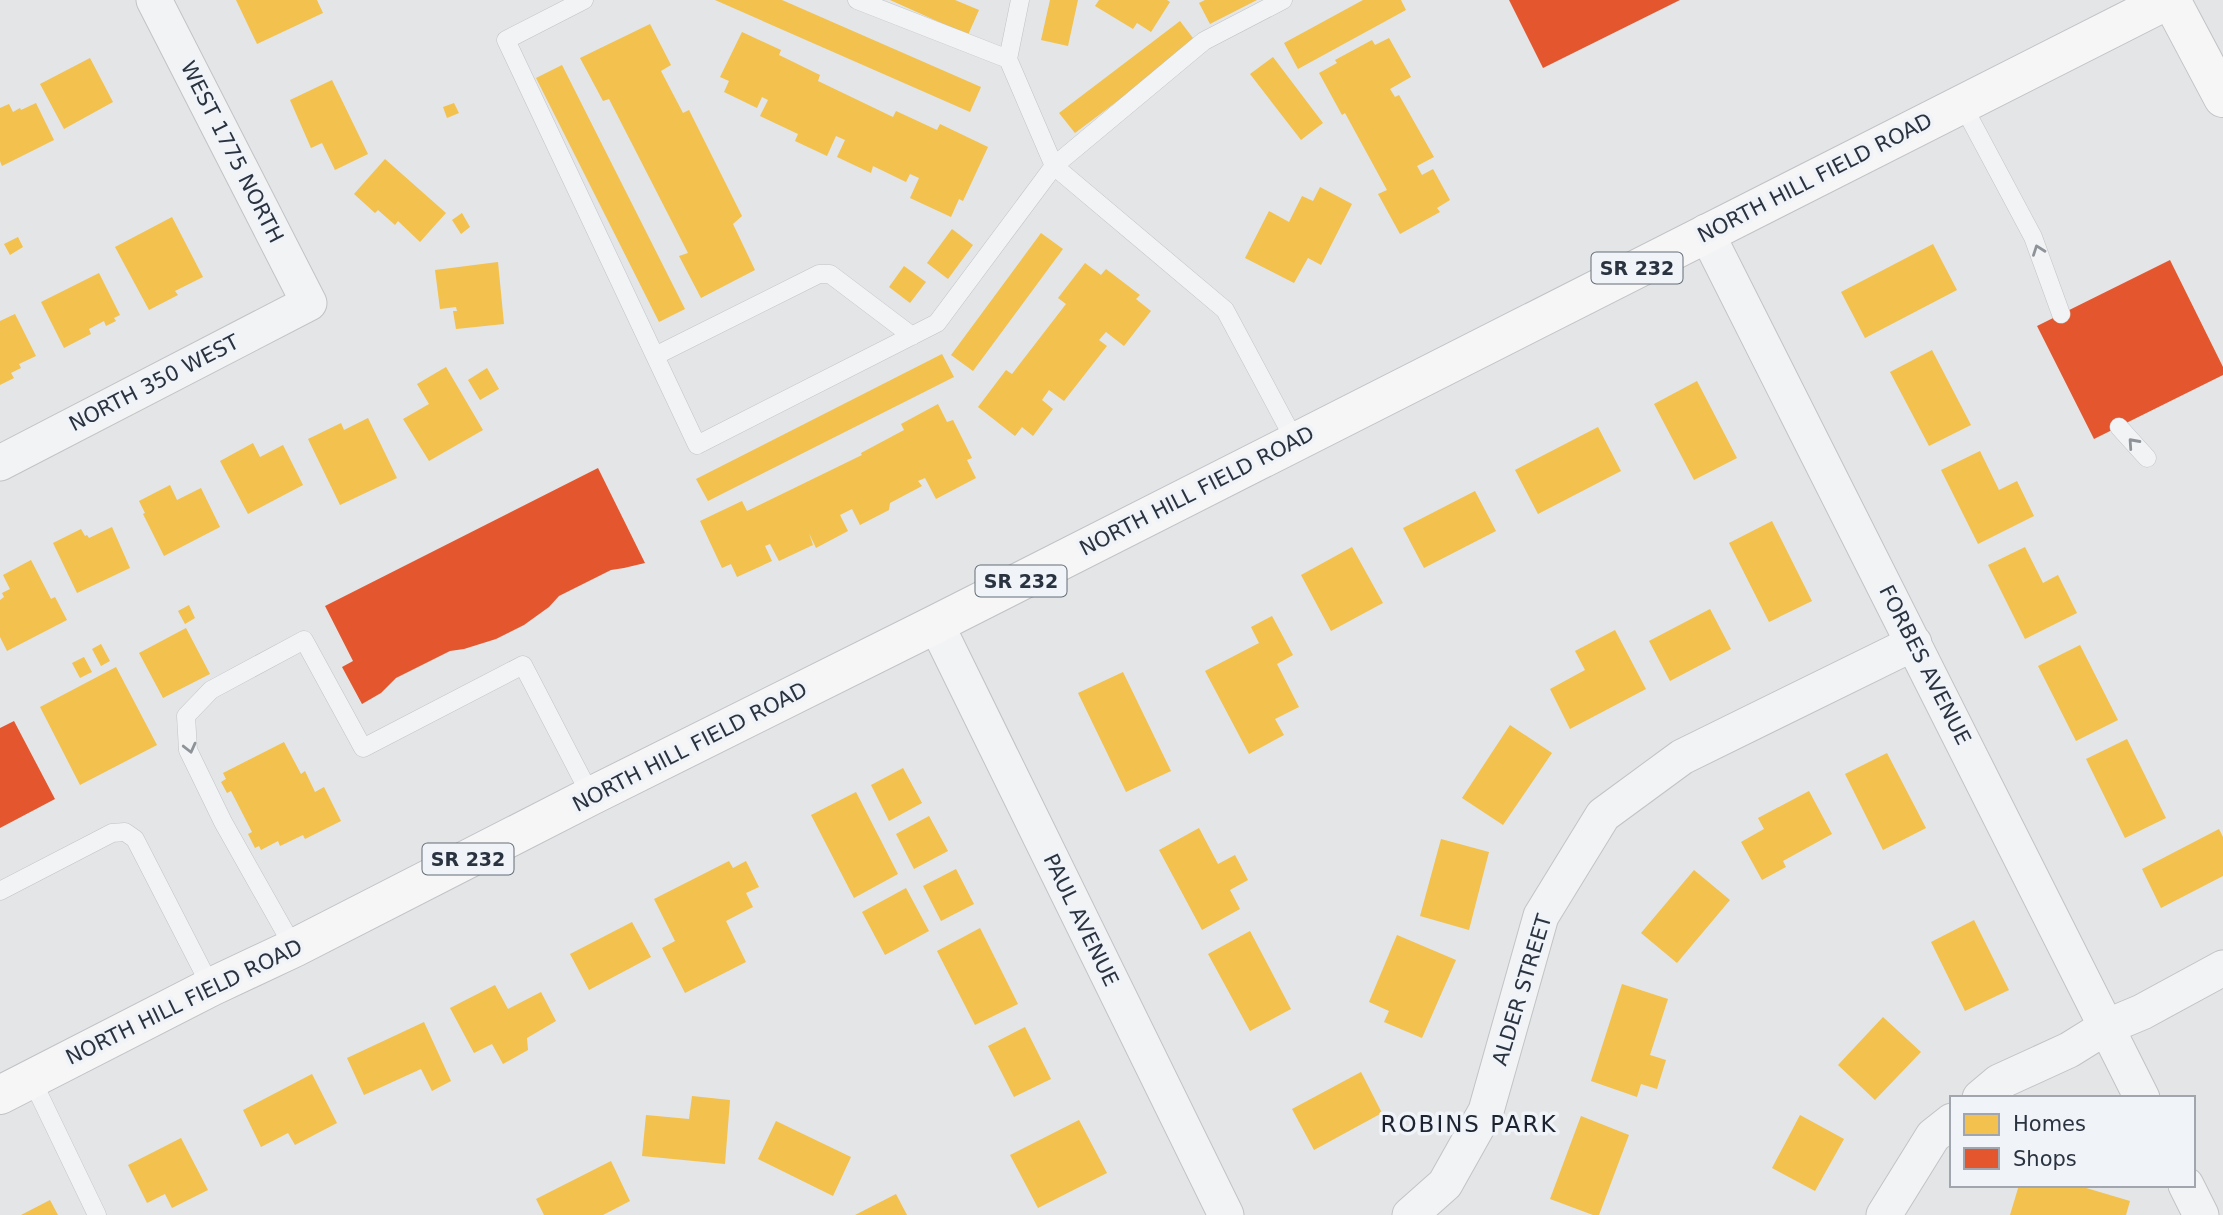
<svg xmlns="http://www.w3.org/2000/svg" width="2223" height="1215" viewBox="0 0 2223 1215" font-family="'DejaVu Sans',sans-serif">
  <style>
    .homes { fill: #f2c14e }
    .shops { fill: #e4572e }
    .lines { fill: none; stroke-linecap: round; stroke-linejoin: round }
    .lane-casing { stroke: #c1c3c5; stroke-width: 19 }
    .street-casing { stroke: #c1c3c5; stroke-width: 37 }
    .secondary-casing { stroke: #c1c3c5; stroke-width: 40 }
    .primary-casing { stroke: #c0c2c5; stroke-width: 40 }
    .lane { stroke: #f2f3f5; stroke-width: 18 }
    .street { stroke: #f2f3f5; stroke-width: 35 }
    .secondary { stroke: #f6f6f7; stroke-width: 38 }
    .primary { stroke: #f6f6f7; stroke-width: 38 }
    .oneway { stroke: #8e939a }
    .labels { text-anchor: middle; dominant-baseline: central; stroke-width: 7; stroke-linejoin: round; paint-order: stroke }
    .shield { fill: #f0f3f7; stroke: #656d77; stroke-width: 2 }
    .shield-label { font-size: 19px; font-weight: bold; fill: #2a3340 }
    .street-label { font-size: 21px; fill: #2a3340; stroke: #f0f3f7 }
    .neighbourhood-label { font-size: 23px; letter-spacing: 2px; fill: #1c2431; stroke: #f0f3f7 }
  </style>
  <rect width="100%" height="100%" fill="#e3e5e7"/>
  <path class="homes" d="M236 0H317L323 13 257 44Z
    M715 0H782L981 87 970 112Z
    M890 0H955L979 10 968 35Z
    M1050 0H1078L1068 46 1041 40Z
    M1099 0H1167L1170 2 1151 32 1137 23 1133 29 1095 6Z
    M1205 0H1257L1210 24 1199 3Z
    M1363 0H1401L1406 10 1298 69 1284 43Z
    M1180 21 1196 42 1075 133 1059 113Z
    M650 24 671 65 661 71 683 113 689 110 742 216 733 224 755 270 701 298 679 256 688 253 609 99 603 101 580 58Z
    M742 32 781 50 779 55 820 75 818 81 893 117 896 111 937 130 940 124 988 147 963 201 959 199 951 217 910 198 919 178 910 174 906 182 873 166 871 173 837 157 845 140 836 136 827 156 795 141 798 134 760 116 768 100 762 97 757 108 724 92 729 81 720 77Z
    M1389 38 1411 77 1390 89 1395 97 1399 95 1434 157 1417 166 1422 175 1433 169 1450 200 1437 208 1440 212 1400 234 1378 194 1387 190 1345 113 1342 115 1319 73 1337 63 1335 60 1372 40 1375 45Z
    M1273 57 1323 123 1301 140 1250 74Z
    M90 58 113 102 64 129 40 84Z
    M562 65 685 309 659 322 536 78Z
    M332 80 368 154 335 170 322 143 311 148 290 100Z
    M36 103 54 140 2 166 0 161V108L9 104 13 112 20 108 21 110Z
    M454 103 459 113 447 118 443 107Z
    M385 159 446 213 420 242 398 221 395 225 378 210 375 213 354 194Z
    M1320 187 1352 204 1321 265 1308 258 1294 283 1245 258 1269 211 1289 222 1302 196 1313 201Z
    M462 213 470 227 461 234 452 220Z
    M172 217 203 277 175 291 178 295 149 310 115 247Z
    M952 229 973 245 948 279 927 263Z
    M1041 233 1063 249 973 371 951 355Z
    M18 237 23 247 10 255 4 244Z
    M1933 244 1957 290 1865 338 1841 292Z
    M498 262 504 324 456 329 453 311H457L456 307 440 309 435 270Z
    M1085 263 1101 275 1106 269 1140 295 1136 299 1151 311 1124 346 1106 332 1099 340 1107 346 1064 401 1049 390 1042 400 1053 409 1033 436 1022 427 1015 436 978 407 1006 370 1012 374 1066 304 1058 298Z
    M904 266 926 282 910 303 889 287Z
    M99 273 120 315 114 318 116 321 106 326 104 321 89 329 91 334 64 348 41 302Z
    M15 314 36 356 19 364 21 368 11 373 14 378 0 385V321Z
    M1932 350 1971 425 1929 446 1890 372Z
    M942 354 954 377 708 501 696 479Z
    M446 367 483 430 429 461 403 419 429 404 417 384Z
    M487 368 499 389 480 400 468 380Z
    M1697 381 1737 458 1694 480 1654 404Z
    M938 404 947 422 953 420 972 458 967 460 976 478 936 499 925 478 918 481 922 486 890 503 889 510 860 525 852 509 840 515 848 531 816 548 809 533 813 545 779 561 770 544 765 546 772 561 737 577 731 564 722 568 700 521 742 501 747 511 862 455 865 463 861 453 904 430 901 424Z
    M368 418 397 478 340 505 308 439 341 423 344 430Z
    M1598 427 1621 471 1538 514 1515 470Z
    M253 443 260 457 283 445 303 485 248 514 220 461Z
    M1980 451 1999 490 2017 481 2034 516 1978 544 1941 470Z
    M170 485 177 500 201 488 220 527 164 556 143 514 145 513 139 501Z
    M1475 491 1496 531 1424 568 1403 528Z
    M1772 521 1812 601 1769 622 1729 543Z
    M112 527 130 568 77 593 53 543 81 529 85 536 87 535 89 538Z
    M1352 547 1383 603 1331 631 1301 575Z
    M2025 547 2043 583 2058 575 2077 613 2025 639 1988 565Z
    M31 560 51 599 55 597 67 620 7 651 0 637V600L4 597 2 593 10 589 3 575Z
    M189 605 195 618 185 624 178 611Z
    M1710 609 1731 649 1670 681 1649 641Z
    M1272 616 1293 655 1277 664 1299 707 1275 719 1284 735 1249 754 1205 671 1259 643 1251 627Z
    M186 628 210 674 163 698 139 653Z
    M1615 630 1646 689 1570 729 1550 689 1585 670 1575 651Z
    M101 644 110 661 101 666 92 649Z
    M2080 645 2118 720 2076 741 2038 666Z
    M84 657 92 672 80 678 72 663Z
    M116 667 157 745 80 785 40 707Z
    M1123 672 1171 771 1126 792 1078 693Z
    M1510 725 1552 753 1503 825 1462 798Z
    M2127 739 2166 818 2125 838 2086 759Z
    M284 742 301 774 305 771 315 792 324 787 341 821 305 839 303 835 280 846 278 841 261 850 259 846 255 848 248 834 252 832 231 791 227 793 221 782 226 779 223 773Z
    M1887 753 1926 828 1883 850 1845 774Z
    M903 768 922 803 889 821 871 785Z
    M1809 791 1832 834 1783 861 1786 867 1762 880 1741 842 1764 829 1758 818Z
    M856 792 898 874 854 898 811 815Z
    M929 816 948 851 914 869 896 834Z
    M1199 828 1218 864 1235 855 1248 880 1230 890 1240 909 1202 930 1159 850Z
    M2219 829 2223 837V876L2161 908 2142 869Z
    M1441 839 1489 852 1469 930 1420 916Z
    M729 861 733 868 746 861 759 887 746 893 753 907 726 921 746 962 685 993 662 948 675 941 654 899Z
    M956 869 974 904 941 921 923 886Z
    M1694 870 1730 900 1677 963 1641 933Z
    M906 888 929 931 885 955 862 912Z
    M1974 920 2009 990 1965 1011 1931 942Z
    M632 922 651 957 589 990 570 954Z
    M980 928 1018 1004 975 1025 937 951Z
    M1250 931 1291 1009 1250 1031 1208 954Z
    M1397 935 1456 960 1422 1038 1384 1022 1389 1011 1369 1002Z
    M1622 984 1668 999 1650 1055 1666 1060 1657 1089 1641 1084 1637 1097 1591 1081Z
    M495 985 508 1009 541 992 556 1021 527 1038 528 1050 503 1064 492 1044 474 1053 450 1008Z
    M1883 1017 1921 1052 1875 1100 1838 1065Z
    M424 1022 451 1081 432 1091 421 1069 364 1095 347 1058Z
    M1025 1027 1051 1079 1014 1097 988 1046Z
    M1361 1072 1382 1113 1314 1150 1292 1109Z
    M312 1074 337 1123 295 1145 288 1133 261 1147 243 1110Z
    M692 1096 730 1100 725 1164 642 1156 646 1115 689 1119Z
    M1800 1115 1844 1139 1815 1191 1772 1168Z
    M1581 1116 1629 1135 1599 1215H1593L1550 1199Z
    M1079 1120 1107 1173 1038 1208 1010 1155Z
    M776 1121 851 1157 833 1196 758 1159Z
    M181 1138 208 1190 172 1208 165 1194 147 1203 128 1165Z
    M611 1161 630 1201 603 1215H544L536 1199Z
    M2019 1185H2076L2130 1201 2126 1215H2010Z
    M896 1194 907 1215H855Z
    M50 1200 58 1215H21Z"/>
  <path class="shops" d="M1509 0H1680L1543 68Z
    M2170 260 2223 367V375L2094 439 2037 326Z
    M598 468 645 563 624 568 611 570 559 596 549 607 524 625 496 639 464 649 450 651 396 678 381 693 362 704 342 667 353 661 325 606Z
    M14 721 55 799 0 828V728Z"/>
  <g class="lines">
    <g class="lane-casing">
      <path id="lane" d="M584 0 506 40 697 445 937 323 1054 166 1204 41 1283 0
        M857 0 1008 59 1054 166 1225 310 1295 441
        M1008 59 1020 0
        M1962 104 2033 237 2061 314
        M655 356 819 274H830L912 336
        M2119 427 2147 458
        M0 891 112 833 125 832 135 839 211 987
        M294 948 223 822 188 750 186 716 211 690 304 640 363 748 523 665 591 796
        M31 1078 97 1215"/>
    </g>
    <g class="street-casing">
      <path id="street" d="M1706 232 2142 1098
        M0 463 309 303 154 0
        M936 624 1226 1215
        M1980 1098 1999 1082 2069 1050 2106 1027 2142 1012 2223 968
        M2186 1185 2201 1215
        M1410 1215 1445 1184 1486 1111 1541 916 1603 815 1682 757 1914 643
        M1884 1215 1933 1136 1952 1121"/>
    </g>
    <g class="secondary-casing">
      <path id="secondary" d="M2171 0 2223 98"/>
    </g>
    <g class="primary-casing">
      <path id="primary" d="M0 1095 211 987 294 948 591 796 936 624 2168 0"/>
    </g>
    <use href="#lane" class="lane"/>
    <use href="#street" class="street"/>
    <use href="#secondary" class="secondary"/>
    <use href="#primary" class="primary"/>
  </g>
  <defs><path id="oneway-chevron" d="M-2-3.5L2.5 0L-2 3.5" fill="none" stroke-width="1.6" stroke-linecap="round" stroke-linejoin="round" transform="scale(1.75)"/></defs>
  <g class="oneway">
    <use href="#oneway-chevron" transform="translate(2038 250) rotate(-110)"/>
    <use href="#oneway-chevron" transform="translate(2133 443) rotate(-132)"/>
    <use href="#oneway-chevron" transform="translate(190 748) rotate(76)"/>
  </g>
  <g class="labels">
    <g class="shield">
      <rect x="1591.5" y="252.5" width="91" height="31" rx="5"/>
      <rect x="975.5" y="565.5" width="91" height="31" rx="5"/>
      <rect x="422.5" y="843.5" width="91" height="31" rx="5"/>
    </g>
    <g class="shield-label">
      <text x="1637" y="268">SR 232</text>
      <text x="1021" y="581">SR 232</text>
      <text x="468" y="859">SR 232</text>
    </g>
    <g class="street-label">
      <text transform="translate(232 152) rotate(63)">WEST 1775 NORTH</text>
      <text transform="translate(1815 178) rotate(-27)">NORTH HILL FIELD ROAD</text>
      <text transform="translate(154 383) rotate(-27)">NORTH 350 WEST</text>
      <text transform="translate(1197 491) rotate(-27)">NORTH HILL FIELD ROAD</text>
      <text transform="translate(1925 665) rotate(63)">FORBES AVENUE</text>
      <text transform="translate(690 747) rotate(-27)">NORTH HILL FIELD ROAD</text>
      <text transform="translate(1081 920) rotate(64)">PAUL AVENUE</text>
      <text transform="translate(1522 990) rotate(-73)">ALDER STREET</text>
      <text transform="translate(184 1002) rotate(-26)">NORTH HILL FIELD ROAD</text>
    </g>
    <g class="neighbourhood-label">
      <text x="1469" y="1124">ROBINS PARK</text>
    </g>
  </g>
  <rect x="1950" y="1096" width="245" height="91" fill="#f0f3f7" stroke="#a1a6ae" stroke-width="2"/>
  <rect x="1964" y="1114" width="35" height="21" fill="#f2c14e" stroke="#a1a6ae" stroke-width="2"/>
  <text x="2013" y="1131" font-size="21" fill="#2a3340">Homes</text>
  <rect x="1964" y="1148" width="35" height="21" fill="#e4572e" stroke="#a1a6ae" stroke-width="2"/>
  <text x="2013" y="1166" font-size="21" fill="#2a3340">Shops</text>
</svg>
